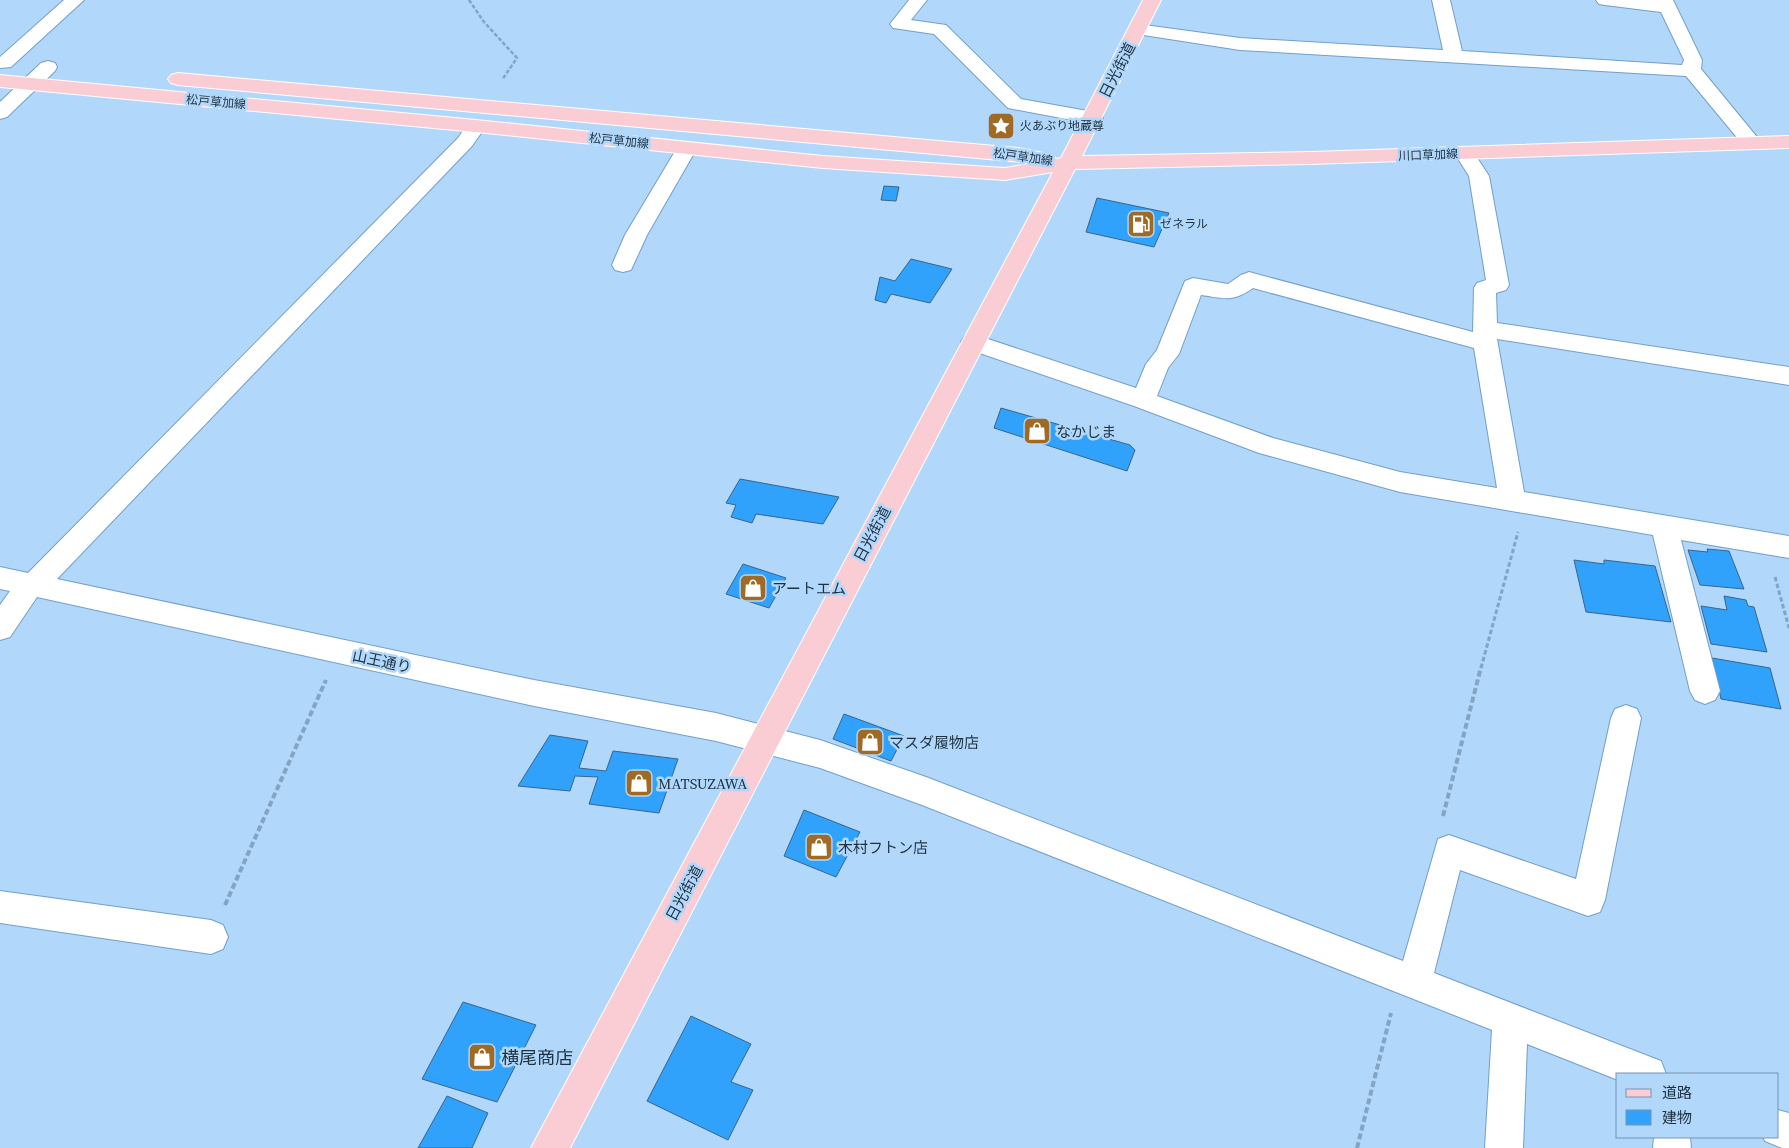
<svg xmlns="http://www.w3.org/2000/svg" width="1789" height="1148" viewBox="0 0 1789 1148" font-family="'Source Serif 4','Noto Sans JP',serif">
  <style>
    .building { fill: #31a2fc; stroke: #39648c }
    .lines { fill: none; stroke-linecap: round; stroke-linejoin: round }
    .minor-casing { stroke: #729fca; stroke-width: 2 }
    .major-casing { stroke: #fff; stroke-width: 2 }
    .path-far2 { stroke: #83a4c2; stroke-width: 2.5; stroke-dasharray: 4 2; stroke-linecap: butt }
    .path-far1 { stroke: #83a4c2; stroke-width: 3; stroke-dasharray: 4.5 2.5; stroke-linecap: butt }
    .path { stroke: #83a4c2; stroke-width: 4; stroke-dasharray: 6 3; stroke-linecap: butt }
    .minor { fill: #fff; fill-rule: evenodd }
    .major { fill: #facdd4; fill-rule: evenodd }
    .labels { text-anchor: middle; dominant-baseline: central; stroke-width: 5; stroke-linejoin: round; paint-order: stroke }
    .far-street-label { font-size: 12px; fill: #1e3142; stroke: #b1d7fb }
    .far-poi-label { font-size: 12px; fill: #1e3142; stroke: #b1d7fb; text-anchor: start }
    .street-label { font-size: 15px; fill: #1e3142; stroke: #b1d7fb }
    .poi-label { font-size: 15px; fill: #1e3142; stroke: #b1d7fb; text-anchor: start }
    .near-poi-label { font-size: 18px; fill: #1e3142; stroke: #b1d7fb; text-anchor: start }
  </style>
  <rect width="100%" height="100%" fill="#b1d7fb"/>
  <path class="building" d="M884 186 899 187 896 201 881 200Z
    M1097 198 1169 213 1154 247 1086 232Z
    M911 259 952 269 930 303 891 294 886 303 875 300 880 277 895 281Z
    M1001 408 1130 445 1135 450 1127 471 994 428Z
    M740 479 839 497 823 524 756 514 752 523 731 517 736 505 726 503Z
    M1707 549 1729 551 1744 589 1700 585 1688 550 1708 552Z
    M1574 560 1604 564V560L1655 566 1671 622 1586 612Z
    M743 564 786 578 769 608 726 594Z
    M1724 596 1746 600 1748 606 1754 607 1767 652 1711 644 1701 606 1727 610Z
    M1712 658 1770 668 1781 709 1721 699Z
    M844 714 904 736 891 761 833 739Z
    M550 735 588 741 579 768 606 771 613 751 678 759 659 813 589 804 598 777 575 776 570 791 518 786Z
    M804 810 860 832 836 877 784 856Z
    M463 1002 536 1025 497 1102 422 1079Z
    M691 1016 751 1044 731 1082 753 1090 728 1140 647 1101Z
    M447 1096 488 1113 472 1148H418Z"/>
  <g class="lines">
    <g class="minor-casing">
      <path id="minor" d="M64 0H84L11 67 0 68V57Z
        M909 0H927L911 20 946 25 1021 99 1093 112 1100 114 1103 118 1100 122 1093 124 1008 108 934 34 893 28 890 24Z
        M1432 0H1450L1462 51 1682 65 1684 60 1661 12 1605 5 1599 4 1596 0H1673L1702 60 1701 69 1761 142 1758 146 1751 148 1744 146 1686 76 1240 50 1137 34 1131 33 1128 29 1131 25 1137 24 1240 38 1443 50Z
        M48 61 55 63 57 67 55 71 7 117 0 119V102L41 63Z
        M476 120 483 122 486 126 472 146 57 579 534 680 716 713 820 740 926 777 1403 961 1438 839 1449 835 1576 879 1611 718 1615 709 1626 705 1637 709 1641 718 1605 900 1600 912 1588 916 1460 870 1434 973 1661 1061 1666 1074H1618V1080L1527 1044 1523 1148H1485L1492 1030 922 805 820 768 716 741 534 706 37 597 10 637 0 640V605L10 591 0 589V567L28 573 458 138 469 122Z
        M687 142 694 144 697 148 647 235 631 270 623 272 615 270 612 265 625 235 677 148 680 144Z
        M1465 148 1472 150 1489 176 1509 285 1506 290 1496 293 1497 323 1789 367V385L1497 339 1524 492 1789 536V558L1681 540 1720 691 1715 700 1705 704 1695 700 1690 691 1653 535 1400 492 1259 453 1134 406 965 348 961 342 965 336 973 334 1136 388 1146 364 1157 350 1185 281 1193 278 1228 284 1241 275 1249 272 1473 332 1474 288 1477 283 1486 280 1469 176 1455 154 1458 150ZM1253 288 1474 348 1497 488 1400 472 1273 438 1157 396 1168 368 1179 354 1201 295C1224 298 1232 303 1253 288Z
        M0 891 211 920 223 925 228 937 223 949 211 954 0 923Z
        M1778 1110 1789 1113V1148H1782L1765 1141 1763 1137H1778Z
        M1654 1137H1690L1691 1148H1653Z"/>
    </g>
    <g class="major-casing">
      <path id="major" d="M1143 0H1161L1082 156 1311 152 1789 136V148L1311 164 1075 169 570 1148H531L1053 172 1005 180 823 168 476 132 0 87V75L476 120 823 156 1005 168 1033 163 178 85 171 83 168 79 171 75 178 73 1018 148 1053 155 1056 159 1061 158Z"/>
    </g>
    <path class="path-far2" d="M469 0 484 22 517 58 502 80"/>
    <path class="path-far1" d="M1775 577 1789 628
      M1481 668 1518 532"/>
    <path class="path" d="M1443 816 1481 667
      M225 905 326 680
      M1357 1148 1391 1013"/>
    <use href="#minor" class="minor"/>
    <use href="#major" class="major"/>
  </g>
  <defs>
    <g id="sight-square" transform="scale(1.4375)"><rect x="-9" y="-9" width="18" height="18" rx="4" fill="#a06924" stroke="#b1d7fb"/><path d="M0-6L1.8-2.2L6-1.7L2.9 1.2L3.7 5.4L0 3.3L-3.7 5.4L-2.9 1.2L-6-1.7L-1.8-2.2Z" fill="#fff"/></g>
    <g id="fuel-square" transform="scale(1.4375)"><rect x="-9" y="-9" width="18" height="18" rx="4" fill="#a06924" stroke="#b1d7fb"/><path d="M-5.5-6h7V0h2V4h1.3V-2.5L3-4.5l.8-.8L6-3V5H2.5V1h-1V6h-7ZM-4.2-4.7v3.2H.2V-4.7Z" fill="#fff"/></g>
    <g id="shop-square" transform="scale(1.4375)"><rect x="-9" y="-9" width="18" height="18" rx="4" fill="#a06924" stroke="#b1d7fb"/><path d="M-5-2.5h2.3a2.7 3.5 0 0 1 5.4 0H5L5.5 6h-11ZM-1.5-2.5h3a1.5 2.3 0 0 0-3 0Z" fill="#fff"/></g>
  </defs>
  <g fill-rule="evenodd">
    <use href="#sight-square" x="1001" y="126"/>
    <use href="#fuel-square" x="1141" y="224"/>
    <use href="#shop-square" x="1037" y="431"/>
    <use href="#shop-square" x="753" y="588"/>
    <use href="#shop-square" x="870" y="742"/>
    <use href="#shop-square" x="639" y="783"/>
    <use href="#shop-square" x="819" y="847"/>
    <use href="#shop-square" x="482" y="1057"/>
  </g>
  <g class="labels">
    <g class="far-street-label">
      <text transform="translate(216 102) rotate(5)">松戸草加線</text>
      <text transform="translate(619 141) rotate(6)">松戸草加線</text>
      <text transform="translate(1428 155) rotate(-2)">川口草加線</text>
      <text transform="translate(1023 157) rotate(8)">松戸草加線</text>
    </g>
    <g class="far-poi-label">
      <text x="1020" y="126">火あぶり地蔵尊</text>
      <text x="1160" y="224">ゼネラル</text>
    </g>
    <g class="street-label">
      <text transform="translate(1117 70) rotate(-63)">日光街道</text>
      <text transform="translate(872 534) rotate(-62)">日光街道</text>
      <text transform="translate(382 661) rotate(12)">山王通り</text>
      <text transform="translate(684 893) rotate(-62)">日光街道</text>
    </g>
    <g class="poi-label">
      <text x="1056" y="431">なかじま</text>
      <text x="772" y="588">アートエム</text>
      <text x="889" y="742">マスダ履物店</text>
      <text x="658" y="783">MATSUZAWA</text>
      <text x="838" y="847">木村フトン店</text>
    </g>
    <g class="near-poi-label">
      <text x="501" y="1057">横尾商店</text>
    </g>
  </g>
  <rect x="1616" y="1073" width="162" height="65" fill="#b1d7fb" stroke="#7695b1"/>
  <rect x="1626" y="1089" width="25" height="8" fill="#facdd4" stroke="#7695b1"/>
  <text x="1662" y="1098" font-size="15" fill="#1e3142">道路</text>
  <rect x="1626" y="1110" width="25" height="15" fill="#31a2fc" stroke="#7695b1"/>
  <text x="1662" y="1123" font-size="15" fill="#1e3142">建物</text>
</svg>
